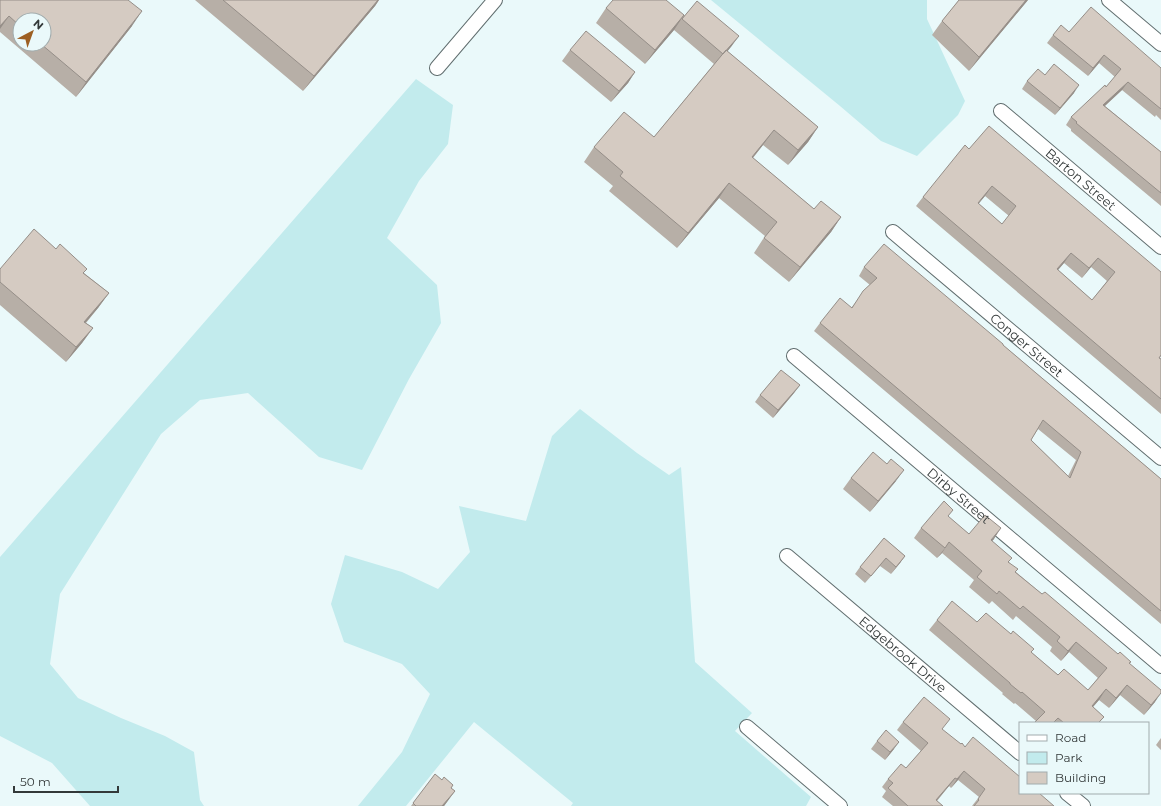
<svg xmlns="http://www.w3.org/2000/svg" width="1161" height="806" viewBox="0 0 1161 806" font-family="Montserrat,sans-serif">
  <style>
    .green { fill: #c2ebed }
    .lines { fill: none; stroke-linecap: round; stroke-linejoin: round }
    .minor-casing { stroke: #616e6f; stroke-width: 16 }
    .minor { stroke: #fff; stroke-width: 14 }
    .wall { fill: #b7afa7; fill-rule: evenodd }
    .shaded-wall { fill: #958e88 }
    .building { fill: #d5cbc2; stroke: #958e88; fill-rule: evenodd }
    .labels { text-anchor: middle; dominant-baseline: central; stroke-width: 4; stroke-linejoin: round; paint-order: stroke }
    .street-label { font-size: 13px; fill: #333939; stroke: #eaf9fa }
  </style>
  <rect width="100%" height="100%" fill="#eaf9fa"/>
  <path class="green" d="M711 0H927V19L965 101 958 115 917 156 881 141 840 106Z
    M416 79 453 105 448 144 419 181 387 238 437 285 441 323 409 379 362 470 319 457 248 393 200 400 161 434 60 594 50 664 78 698 121 718 165 736 194 752 200 800 204 806H90L52 763 0 736V557Z
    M580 409 637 453 669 475 681 467 695 662 752 713 735 731 811 797 806 806H571L573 803 474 722 406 806H358L402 752 430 694 402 664 344 642 331 604 345 555 402 572 438 589 470 552 459 506 526 521 552 436Z"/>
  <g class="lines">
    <g class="minor-casing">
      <g id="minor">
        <path d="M1109 0 1161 44"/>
        <path d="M437 68 495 0"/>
        <path id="s1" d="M1001 111 1161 247"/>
        <path id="s2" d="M893 232 1161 458"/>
        <path id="s3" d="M794 356 1161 666"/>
        <path id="s4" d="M787 556 1020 753"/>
        <path d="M747 727 840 806"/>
        <path d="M1067 793 1083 806"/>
      </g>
    </g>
    <use href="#minor" class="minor"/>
  </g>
  <path class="wall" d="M0 0 132 26 76 97 0 32ZM20 20 44 44H20Z
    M195 0H379L375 6 303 91Z
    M959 0H1028L969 71 932 35 942 21Z
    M606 8 684 15 739 36 727 51 818 127 808 142 788 165 763 145 753 158 814 209 841 217 831 232 789 282 754 253 765 236 719 198 677 248 609 191 613 186 584 162 594 147 654 137 714 64 674 30 645 64 596 23Z
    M1069 32 1161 68V120L1156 115 1155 117 1122 90 1105 106 1161 152V206L1071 131V129L1066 125 1071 117 1106 87 1115 77 1099 63 1088 76 1047 43 1053 35Z
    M570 50 635 72 628 83 611 102 562 61Z
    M1045 75 1074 93 1055 115 1022 89 1027 81Z
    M969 149 1161 272V356L1160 358 1161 359V414L916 206 923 197ZM985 196 1009 216 1002 224 978 204ZM1064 263 1082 278 1091 267 1107 281 1092 300 1058 270Z
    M864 267 1003 345 1161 479V624L814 331 820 323 851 308 870 285 859 276ZM1038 429 1076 460 1068 476 1031 440Z
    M0 269 84 273 109 293 98 308 86 323 93 328 82 343 66 362 0 305Z
    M800 385 794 393 773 418 755 402 760 395Z
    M851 478 896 481 870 512 843 489Z
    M948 517 969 534 994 539 992 541 1009 562 1016 572 1042 594 1129 664 1155 702 1144 715 1120 695 1109 708 1099 700 1093 707 1104 717 1099 723H1035L1036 721 1015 703 1014 704 1002 694 1003 693 929 630 937 620 977 622 1011 634 1034 649 1031 652 1058 675 1088 690 1098 678 1069 652 1061 661 1050 651 1052 647 1016 616 1013 620 992 601 989 604 969 587 974 580 942 553 937 558 914 538 921 528Z
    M884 538 905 556 900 563 891 574 880 566 865 583 855 574 860 567Z
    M903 722 965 747 1054 806H972L979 797 958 780 951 788 949 786 937 801 943 806H893L882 797 886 791 882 787 888 779 906 768 921 751 897 730Z
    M1161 738V750L1156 745Z
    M877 741 894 749 885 760 871 749Z
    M435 774 442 780 453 785 451 788 455 791 447 802 444 806H411Z"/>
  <path class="shaded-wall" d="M378 0H379L375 6 303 91 314 76Z
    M1026 0H1028L969 71 979 57Z
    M142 11 132 26 76 97 86 82Z
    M684 15 674 30 645 64 655 50Z
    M9 16 0 29V26Z
    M739 36 731 47 716 65 723 54Z
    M1104 55 1099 63 1088 76 1093 68Z
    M635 72 628 83 611 102 619 91Z
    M1128 82 1122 90 1097 113 1103 105Z
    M1079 85 1074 93 1055 115 1060 108Z
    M818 127 808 142 788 165 798 150Z
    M774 130 763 145 741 172 752 157Z
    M729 183 719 198 677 248 688 233Z
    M992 186 985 196 971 213 978 203Z
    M841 217 831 232 789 282 800 267Z
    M1071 253 1064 263 1050 279 1057 269Z
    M1098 258 1091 267 1082 278 1089 268Z
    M109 293 98 308 74 336 84 322Z
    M93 328 82 343 66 362 76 347Z
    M800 385 794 393 773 418 778 410Z
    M904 470 896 481 870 512 878 501Z
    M1001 528 994 539 984 550 991 540Z
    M949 542 942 553 937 558 945 548Z
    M905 556 900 563 891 574 896 567Z
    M1076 642 1069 652 1061 661 1068 651Z
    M1127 685 1120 695 1109 708 1116 698Z
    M1106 689 1099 700 1084 717 1092 706Z
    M1161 693 1155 702 1144 715 1151 705Z
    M899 742 894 749 885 760 890 752Z
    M964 771 958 780 951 788 957 779Z
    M955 778 949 786 932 806 936 800Z
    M455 791 444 806H442Z"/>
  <path class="building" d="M0 0H128L142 11 86 82 41 44H44V20H20V26L9 16 0 26Z
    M223 0H378L314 76Z
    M613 0H666L684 15 655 50 606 8Z
    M959 0H1026L979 57 942 21Z
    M697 1 739 36 723 54 682 19Z
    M1091 7 1161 68V109L1128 82 1103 105 1161 152V193L1076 123 1077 122 1071 117 1105 85 1106 87 1121 69 1104 55 1093 68 1053 35 1061 25 1069 32Z
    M586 31 635 72 619 91 570 50Z
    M726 50 818 127 798 150 774 130 752 157 814 209 821 201 841 217 800 267 764 238 777 222 729 183 688 233 620 176 623 172 594 147 624 112 654 137Z
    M1054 64 1079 85 1060 108 1027 81 1038 69 1045 75Z
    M989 126 1161 272V355L1159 358 1161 359V399L923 197 965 145 969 149ZM992 186 1016 206 1002 224 978 203ZM1071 253 1089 268 1098 258 1115 272 1092 300 1057 269Z
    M34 229 56 249 60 244 87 269 83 273 109 293 84 322 93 328 76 347 0 282V269Z
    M884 244 1003 344V345L1161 479V611L820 323 840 298 852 308 863 291 877 278 864 267ZM1043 420 1081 452 1070 478 1031 440Z
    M781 370 800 385 778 410 760 395Z
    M873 452 887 464 891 459 904 470 878 501 851 478Z
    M944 501 953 510 948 516 969 534 985 515 1001 528 991 540 1012 558 1008 562 1018 569 1015 572 1042 594 1045 592 1118 654 1120 652 1131 662 1129 663 1161 690V693L1151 705 1127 685 1116 698 1106 689 1092 706 1104 717 1099 722V723H1064L1058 718 1053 723H1036L1035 722 1045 712 1022 692 1021 693 1010 684V683L937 620 952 601 977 622 986 613 1011 634 1013 631 1034 649 1031 652 1058 675 1064 669 1088 690 1107 668 1076 642 1068 651 1057 641 1060 637 1023 606 1020 609 999 591 997 594 977 577 982 571 949 542 945 548 921 528Z
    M884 538 905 556 896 567 886 558 871 576 860 567Z
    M924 697 950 719 942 729 961 744 962 743 965 747 973 737 1020 777V793H1039L1054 806H974L979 800 978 799 985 789 964 771 957 779 955 778 936 800 943 806H908L888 788 893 783 888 779 901 764 906 768 928 743 903 722Z
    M886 730 899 742 890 752 877 741Z
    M435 774 442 780 444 777 453 785 451 788 455 791 442 806H416L413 803Z"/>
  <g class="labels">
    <g class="street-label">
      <text stroke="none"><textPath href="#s1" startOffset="105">Barton Street</textPath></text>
      <text stroke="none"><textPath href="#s2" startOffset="175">Conger Street</textPath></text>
      <text stroke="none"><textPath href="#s3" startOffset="216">Dirby Street</textPath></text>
      <text stroke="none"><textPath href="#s4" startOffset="152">Edgebrook Drive</textPath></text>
    </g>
  </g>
  <rect x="1019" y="722" width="130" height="72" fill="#eaf9fa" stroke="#a1acad"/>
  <rect x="1027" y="735" width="20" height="6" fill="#ffffff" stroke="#a1acad"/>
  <text x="1055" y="742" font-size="12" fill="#333939">Road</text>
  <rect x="1027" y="752" width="20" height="12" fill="#c2ebed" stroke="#a1acad"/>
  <text x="1055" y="762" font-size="12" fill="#333939">Park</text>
  <rect x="1027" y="772" width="20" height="12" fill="#d5cbc2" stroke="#a1acad"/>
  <text x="1055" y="782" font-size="12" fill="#333939">Building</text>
  <g transform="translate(32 32) rotate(41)"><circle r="19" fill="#eaf9fa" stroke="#a1acad"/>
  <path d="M0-3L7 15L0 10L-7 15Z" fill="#9c5f22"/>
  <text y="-6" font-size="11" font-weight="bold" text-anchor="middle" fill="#333939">N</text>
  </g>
  <path d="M14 786v6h104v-6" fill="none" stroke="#333939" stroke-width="2"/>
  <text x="20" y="786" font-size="12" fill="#333939" stroke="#eaf9fa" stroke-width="3" paint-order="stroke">50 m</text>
</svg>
